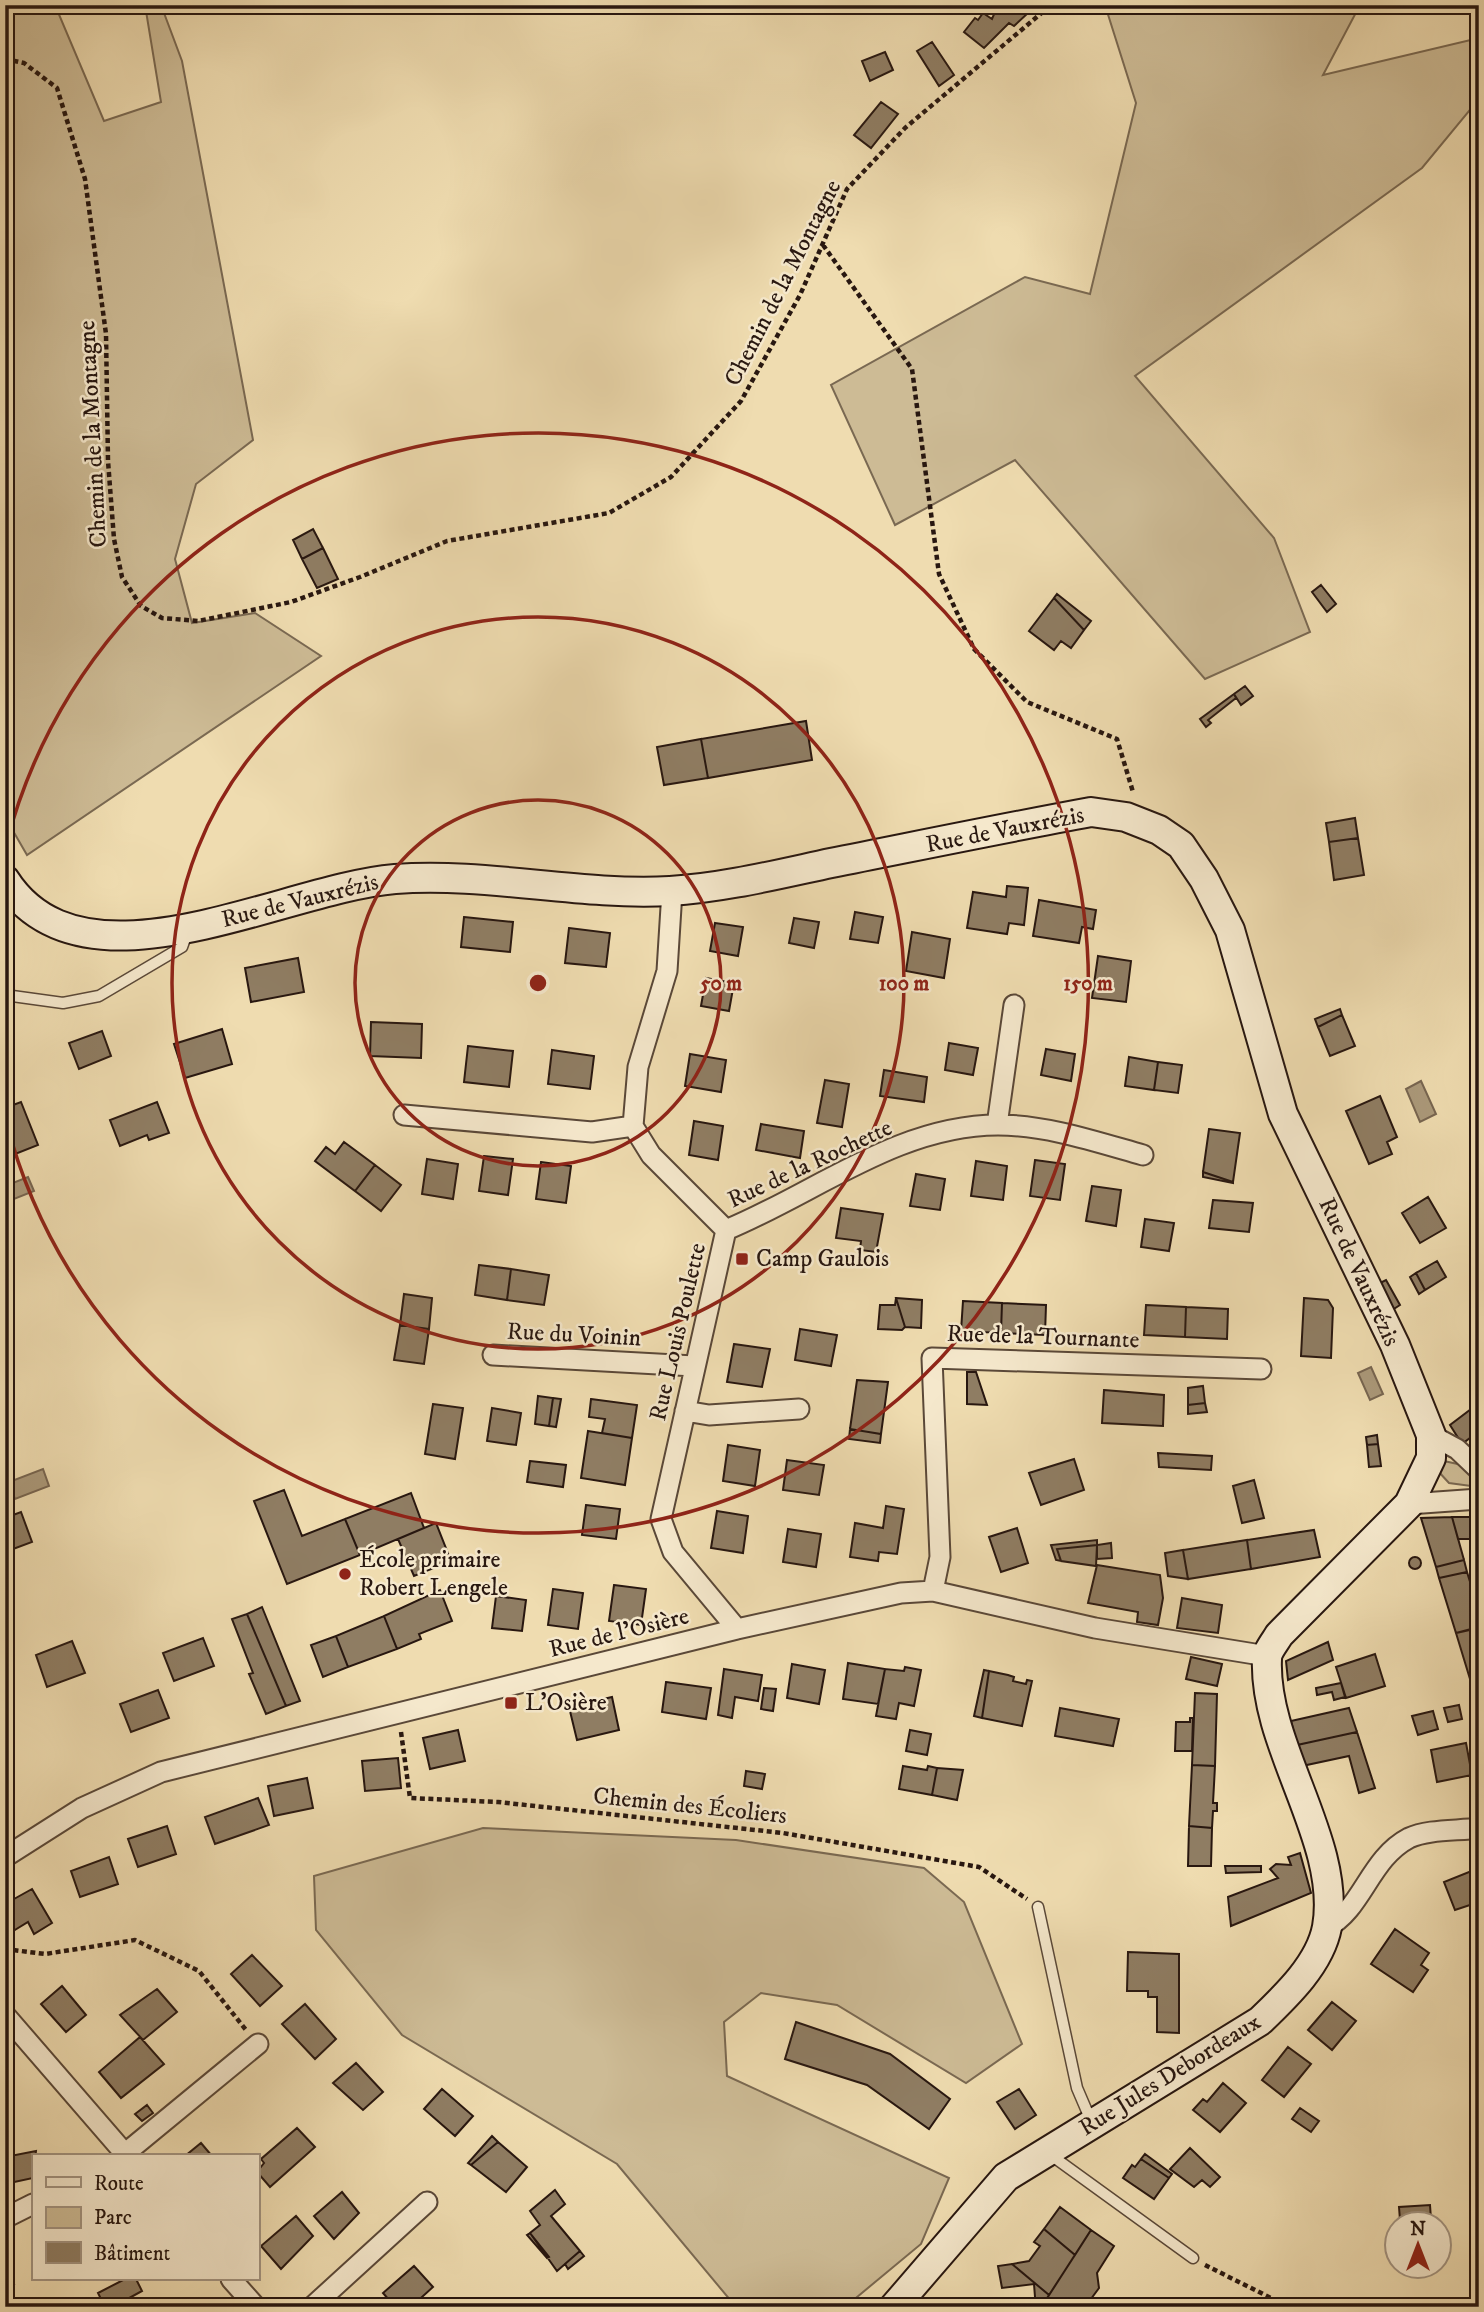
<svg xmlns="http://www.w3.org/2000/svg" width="1484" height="2312" viewBox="0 0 1484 2312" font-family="'IM FELL DW Pica',serif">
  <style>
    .green { fill: #cdbb95; stroke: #7a6952; stroke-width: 2 }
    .water { fill: #ab997a; stroke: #776550; stroke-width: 2 }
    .building { fill: #8f7d63; stroke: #281710; stroke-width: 2 }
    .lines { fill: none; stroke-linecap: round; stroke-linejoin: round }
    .lane-casing { stroke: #5a4838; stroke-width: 13 }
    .street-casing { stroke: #5a4838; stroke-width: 23 }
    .secondary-casing { stroke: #281710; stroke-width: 32 }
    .path { stroke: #281710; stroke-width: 4.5; stroke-dasharray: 5 3.5; stroke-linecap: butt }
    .lane { stroke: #f5e8cc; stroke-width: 10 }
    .street { stroke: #f5e8cc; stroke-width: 19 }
    .secondary { stroke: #f5e8cc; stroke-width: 28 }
    .ring { fill: none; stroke: #8f2418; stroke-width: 3.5 }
    .poi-dot { fill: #8f2418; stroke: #f5e8cc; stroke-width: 2.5 }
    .labels { text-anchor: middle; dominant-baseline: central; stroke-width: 5; stroke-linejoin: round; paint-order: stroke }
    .street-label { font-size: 24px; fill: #281710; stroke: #f5e8cc }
    .poi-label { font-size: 24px; fill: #281710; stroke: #f5e8cc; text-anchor: start }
    .centre { fill: #8f2418; stroke: #f5e8cc; stroke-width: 3.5 }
    .ring-label { font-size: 21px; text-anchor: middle; font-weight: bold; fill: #8f2418; stroke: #f5e8cc; stroke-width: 5; stroke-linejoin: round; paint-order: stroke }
  </style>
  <rect width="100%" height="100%" fill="#efdcb0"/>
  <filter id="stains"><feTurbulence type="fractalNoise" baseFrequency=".00286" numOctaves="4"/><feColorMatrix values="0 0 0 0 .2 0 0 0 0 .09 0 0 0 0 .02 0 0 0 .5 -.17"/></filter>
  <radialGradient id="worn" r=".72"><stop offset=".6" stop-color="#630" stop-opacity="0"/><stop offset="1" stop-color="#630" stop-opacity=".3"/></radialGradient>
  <path class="green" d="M5 5H55L104 121 161 102 145 5H161L182 61 253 440 196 484 175 559 192 623 255 613 321 656 27 855 5 817Z
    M1105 5H1360L1323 75 1479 38V99L1422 168 1135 376 1274 538 1310 632 1205 679 1015 460 895 525 831 385 1025 277 1090 294 1136 103Z
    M1444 1461 1462 1465 1477 1476V1482L1471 1486 1449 1483 1438 1471Z
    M483 1828 736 1840 924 1868 964 1902 1022 2044 966 2083 837 2005 761 1993 724 2022 727 2076 949 2178 921 2244 845 2307H736L617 2164 402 2035 316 1930 314 1876Z"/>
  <path class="water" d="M1421 1081 1436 1114 1420 1122 1406 1089Z
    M28 1177 34 1191 9 1201 5 1186Z
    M1371 1367 1383 1394 1370 1400 1358 1373Z
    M43 1469 49 1486 15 1499 9 1482Z"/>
  <path class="building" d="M998 5H1021L1028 13 1014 26 1009 23 984 48 964 32 975 18 978 20 983 13 992 19Z
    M932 42 954 75 939 86 917 51Z
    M885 52 893 70 870 81 862 61Z
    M881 102 898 114 871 148 854 135Z
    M313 529 323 548 302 559 293 540Z
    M323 548 338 579 317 588 302 559Z
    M1321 585 1336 604 1327 612 1312 592Z
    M1057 594 1091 621 1084 630 1054 598Z
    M1054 598 1084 630 1071 648 1061 641 1054 650 1029 631Z
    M1245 686 1253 696 1241 705 1234 694Z
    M1234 694 1236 698 1208 720 1211 723 1206 727 1200 719Z
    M806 721 812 760 708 778 701 739Z
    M701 739 708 778 664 785 657 747Z
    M1355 818 1358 838 1329 842 1326 823Z
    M1358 838 1364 875 1334 880 1329 842Z
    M1007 886 1028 888 1024 925 1009 923 1007 934 967 928 973 892 1006 897Z
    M1039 900 1096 910 1093 929 1082 927 1079 943 1033 936Z
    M855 912 883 917 878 943 850 939Z
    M464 917 513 922 510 952 461 947Z
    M794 918 819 922 814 948 789 943Z
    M715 923 743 927 738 956 710 951Z
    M569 928 610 933 606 967 565 963Z
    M912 932 950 939 944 978 906 971Z
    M1098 956 1131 961 1126 1002 1092 998Z
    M298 958 304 992 251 1002 245 968Z
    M706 978 734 983 729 1011 701 1006Z
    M1340 1009 1342 1015 1318 1027 1315 1019Z
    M1342 1015 1355 1046 1330 1056 1318 1027Z
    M371 1022 422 1024 421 1058 370 1056Z
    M222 1029 232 1064 185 1078 174 1044Z
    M102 1031 111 1056 79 1069 69 1043Z
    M949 1043 978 1048 973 1075 945 1070Z
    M468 1046 513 1051 509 1087 464 1082Z
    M1046 1049 1075 1054 1071 1081 1041 1075Z
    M552 1050 594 1056 590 1089 548 1084Z
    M690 1054 726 1060 721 1092 685 1086Z
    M1129 1057 1158 1062 1154 1090 1125 1086Z
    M1158 1062 1182 1065 1178 1093 1154 1090Z
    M884 1070 927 1077 924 1102 880 1096Z
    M825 1080 849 1084 842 1127 817 1123Z
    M1380 1096 1397 1137 1387 1142 1392 1154 1369 1164 1346 1111Z
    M21 1102 38 1145 5 1158V1108Z
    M157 1102 169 1133 149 1140 147 1135 120 1146 110 1120Z
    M694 1121 723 1126 718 1160 689 1155Z
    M761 1124 804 1131 800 1158 756 1150Z
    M1209 1129 1240 1133 1233 1182 1203 1172Z
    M344 1142 375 1165 355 1191 315 1161 326 1147 335 1154Z
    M484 1156 513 1159 508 1195 479 1191Z
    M427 1159 458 1164 453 1199 422 1194Z
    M1035 1160 1065 1164 1060 1200 1030 1196Z
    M976 1161 1007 1166 1003 1200 971 1196Z
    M541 1162 571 1166 566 1203 536 1199Z
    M375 1165 401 1185 381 1211 355 1191Z
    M1203 1172 1233 1182V1183L1203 1177Z
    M916 1174 945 1179 940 1210 910 1206Z
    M1092 1186 1121 1190 1116 1226 1086 1221Z
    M1428 1197 1446 1228 1420 1243 1402 1213Z
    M1213 1200 1253 1203 1249 1232 1209 1228Z
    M841 1208 883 1214 876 1252 860 1250 861 1241 836 1238Z
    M1145 1219 1174 1223 1169 1251 1141 1247Z
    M1437 1261 1446 1277 1425 1290 1416 1273Z
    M479 1265 511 1269 507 1300 475 1295Z
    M511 1269 549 1275 544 1305 507 1300Z
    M1416 1273 1425 1290 1419 1294 1410 1277Z
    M1386 1280 1400 1305 1389 1312 1376 1285Z
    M404 1294 432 1298 429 1329 400 1325Z
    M896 1298 922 1300 921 1328 905 1327Z
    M896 1298 905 1327 902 1330 878 1329 880 1305H895Z
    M1304 1298 1328 1300 1333 1308 1331 1358 1301 1356Z
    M963 1301 1002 1303 1001 1333 961 1331Z
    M1002 1303 1046 1305 1045 1335 1001 1333Z
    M1146 1305 1186 1307 1185 1337 1144 1335Z
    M1186 1307 1228 1309 1227 1339 1185 1337Z
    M400 1325 429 1329 424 1364 394 1360Z
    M800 1329 837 1335 831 1366 795 1360Z
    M734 1344 770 1349 762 1387 727 1382Z
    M967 1372H976L987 1405 967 1404Z
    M857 1380 888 1382 881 1434 850 1429Z
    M1203 1386 1205 1403 1188 1405V1388Z
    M1104 1390 1164 1395 1163 1426 1102 1423Z
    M538 1396 553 1398 549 1426 535 1424Z
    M553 1398 561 1399 556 1427 549 1426Z
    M591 1399 637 1405 632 1438 602 1433 605 1419 589 1417Z
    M1205 1403 1207 1412 1188 1414V1405Z
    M1479 1403V1431L1462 1444 1450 1425Z
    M433 1404 463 1408 455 1459 425 1454Z
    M492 1408 521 1413 516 1445 487 1441Z
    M850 1429 881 1434 880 1443 849 1439Z
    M588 1431 632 1438 625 1485 581 1478Z
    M1377 1435 1378 1444 1367 1445 1366 1437Z
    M1378 1444 1381 1466 1369 1467 1367 1445Z
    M728 1445 760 1450 755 1486 723 1481Z
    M1158 1453 1212 1456 1211 1470 1159 1467Z
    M1074 1459 1084 1490 1041 1505 1029 1473Z
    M787 1460 824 1465 819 1495 783 1490Z
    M530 1461 566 1465 563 1487 527 1482Z
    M1254 1480 1264 1518 1242 1523 1233 1486Z
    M284 1490 302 1536 345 1519 360 1555 287 1584 254 1501Z
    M411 1493 424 1528 360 1555 345 1519Z
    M586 1505 620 1509 616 1539 582 1535Z
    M886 1506 904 1509 897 1554 879 1552 878 1561 850 1557 855 1523 883 1528Z
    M717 1511 748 1516 743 1553 711 1548Z
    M21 1512 32 1542 5 1552V1518Z
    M1452 1517 1464 1560 1436 1567 1421 1518Z
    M1452 1517H1479V1539H1458Z
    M436 1523 451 1561 414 1576 398 1539Z
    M1017 1528 1028 1563 1001 1572 989 1537Z
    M788 1529 821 1534 816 1567 783 1562Z
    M1314 1530 1320 1557 1251 1569 1247 1540Z
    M1097 1540V1545L1057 1549 1061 1561 1056 1560 1051 1545Z
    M1247 1540 1251 1569 1188 1579 1183 1550Z
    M1111 1543 1112 1558 1097 1559V1545Z
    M1097 1545 1096 1566 1061 1561 1057 1549Z
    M1183 1550 1188 1579 1168 1576 1165 1553Z
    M1409 1563a6 6 0 1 1 12 0a6 6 0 1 1-12 0Z
    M1464 1560 1467 1572 1439 1578 1436 1567Z
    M1097 1565 1160 1575 1163 1598 1158 1625 1137 1622 1138 1612 1088 1603Z
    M1467 1572 1475 1598 1479 1597V1628L1456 1633 1439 1578Z
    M614 1585 646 1589 641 1625 609 1621Z
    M553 1589 583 1593 578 1629 548 1625Z
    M440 1590 452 1621 419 1634 421 1639 397 1649 384 1616Z
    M496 1596 526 1600 522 1631 492 1628Z
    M1182 1598 1222 1605 1218 1633 1177 1628Z
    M262 1607 300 1701 286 1706 247 1614Z
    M247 1614 286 1706 266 1714 249 1674 253 1673 232 1619Z
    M384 1616 397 1649 348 1667 336 1636Z
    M1475 1628 1479 1642 1477 1702 1456 1633Z
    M336 1636 348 1667 323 1677 311 1645Z
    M203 1638 214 1666 174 1681 163 1653Z
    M72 1641 85 1673 47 1687 36 1655Z
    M1328 1642 1333 1660 1288 1680 1286 1661Z
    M1375 1654 1385 1686 1346 1698 1336 1667Z
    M1191 1657 1222 1664 1217 1686 1186 1679Z
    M848 1663 885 1669 878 1704 843 1699Z
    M792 1664 825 1670 819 1704 787 1698Z
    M905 1667 921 1670 914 1706 899 1703 896 1719 876 1716 885 1669 904 1671Z
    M724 1669 762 1675 758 1701 735 1697 732 1718 718 1715Z
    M984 1670 989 1671 982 1718 974 1716Z
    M989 1671 1008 1675 1014 1677 1013 1681 1026 1684 1027 1680 1032 1681 1022 1726 982 1718Z
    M666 1682 711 1688 706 1719 662 1712Z
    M1341 1683 1345 1697 1334 1700 1332 1692 1317 1695 1316 1688Z
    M764 1688 776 1689 773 1711 761 1709Z
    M158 1690 169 1718 131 1732 120 1704Z
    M1195 1693 1217 1694 1215 1766 1192 1765Z
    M612 1697 619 1730 577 1740 569 1707Z
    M1459 1705 1462 1719 1448 1722 1444 1708Z
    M1060 1708 1119 1719 1113 1746 1055 1736Z
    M1349 1708 1357 1732 1297 1745 1291 1721Z
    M1433 1711 1438 1729 1418 1735 1412 1716Z
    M1190 1718H1193L1192 1751H1175L1176 1722H1190Z
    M458 1730 465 1761 430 1769 423 1738Z
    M910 1730 931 1734 927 1755 906 1751Z
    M1357 1732 1375 1788 1359 1793 1349 1756 1302 1766 1297 1745Z
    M1466 1743 1472 1775 1437 1782 1431 1750Z
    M1479 1753V1779L1473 1780 1469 1755Z
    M398 1758 401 1788 365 1791 362 1761Z
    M1192 1765 1215 1766 1213 1803H1217V1811H1213L1212 1828 1189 1826Z
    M903 1766 927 1770 928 1766 937 1768 932 1795 899 1789Z
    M937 1768 963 1770 957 1800 932 1795Z
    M746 1771 765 1774 762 1789 744 1786Z
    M307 1778 313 1808 274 1816 268 1786Z
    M258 1798 269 1825 215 1844 205 1817Z
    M167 1826 176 1854 138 1867 128 1839Z
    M1189 1826 1212 1828 1211 1866H1188Z
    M1300 1853 1311 1893 1231 1926 1228 1897 1278 1878 1270 1869 1276 1864 1291 1865 1288 1857Z
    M109 1857 118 1884 80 1897 71 1871Z
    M1225 1866H1261V1872L1226 1873Z
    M1479 1868V1902L1455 1910 1444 1882Z
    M32 1889 52 1923 34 1934 28 1922 10 1933 5 1925V1904Z
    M1395 1929 1429 1953 1421 1965 1428 1970 1413 1992 1371 1964Z
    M1128 1952 1179 1954V2033L1157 2032V1997H1148V1991H1127Z
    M252 1955 282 1986 260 2006 231 1974Z
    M62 1986 86 2015 66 2032 41 2004Z
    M157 1989 177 2012 143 2040 120 2015Z
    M1332 2002 1356 2021 1332 2050 1308 2030Z
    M305 2004 336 2039 315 2059 282 2024Z
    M796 2022 890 2054 950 2099 929 2129 867 2085 785 2059Z
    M140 2037 164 2064 121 2098 99 2072Z
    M1288 2047 1311 2064 1284 2097 1262 2080Z
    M356 2063 383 2092 363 2110 333 2083Z
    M1223 2083 1246 2103 1220 2132 1193 2110 1203 2099 1207 2102Z
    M442 2089 473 2116 455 2136 424 2109Z
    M1019 2089 1036 2115 1015 2129 997 2102Z
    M147 2105 153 2113 142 2121 135 2114Z
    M1300 2108 1319 2121 1311 2132 1292 2119Z
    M297 2128 315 2147 270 2187 257 2172 264 2163 261 2159Z
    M492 2136 498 2142 471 2165 468 2163Z
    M498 2142 527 2167 506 2192 471 2165Z
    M201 2143 212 2156H185Z
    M1190 2148 1220 2177 1210 2187 1202 2180 1194 2187 1170 2169Z
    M36 2151 33 2178 5 2184V2157Z
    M1145 2154 1172 2174 1169 2178 1141 2159Z
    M1141 2159 1169 2178 1154 2199 1123 2178 1132 2165 1135 2167Z
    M555 2190 565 2204 551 2216 580 2251 557 2271 530 2233 540 2225 530 2211Z
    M342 2192 359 2213 334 2239 314 2216Z
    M1430 2205 1431 2219 1400 2220 1399 2207Z
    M1060 2207 1091 2230 1075 2255 1044 2229Z
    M296 2216 313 2236 281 2269 261 2246Z
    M1044 2229 1075 2255 1049 2295 1012 2264 1029 2261 1040 2246 1034 2242Z
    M1091 2230 1114 2246 1097 2273 1099 2288 1085 2307H1049L1044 2303Z
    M530 2233 549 2257 547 2258 527 2235Z
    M580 2251 584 2256 568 2269 565 2264Z
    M1012 2264 1049 2295 1044 2303 1035 2297 1034 2284 1002 2288 998 2266Z
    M414 2266 433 2287 411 2307H395L383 2293Z
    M5 2267 14 2284 5 2289Z
    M125 2279H136L142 2291 113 2307H105L98 2293Z"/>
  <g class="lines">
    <g class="lane-casing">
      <path id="lane" d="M5 995 63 1003 99 996 182 947 188 930
        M1038 1907 1077 2088 1092 2123
        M1048 2153 1193 2258"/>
    </g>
    <g class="street-casing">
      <path id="street" d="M672 891 667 971 638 1067 633 1126 651 1155 726 1230 661 1519 673 1552 737 1629
        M404 1115 592 1132 633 1126
        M997 1125 1014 1005
        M726 1230C814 1194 898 1125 998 1125 1047 1125 1097 1142 1143 1155
        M493 1355 694 1366
        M685 1411 709 1415 799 1409
        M1431 1435 1457 1449 1479 1470
        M1409 1504 1479 1499
        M933 1591 940 1557 932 1358 1261 1369
        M5 1857 82 1808 161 1772 737 1629 901 1593 933 1591 1095 1628 1267 1656
        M1326 1928C1363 1909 1369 1859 1409 1838 1428 1829 1458 1831 1479 1828
        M5 2015 127 2156
        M122 2156 258 2044
        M5 2218 33 2204
        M231 2279 256 2307
        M312 2307 427 2202"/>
    </g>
    <g class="secondary-casing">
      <path id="secondary" d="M5 880C83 1001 283 888 395 879 486 872 578 896 670 891 723 888 779 874 831 863 917 846 1004 828 1091 812L1126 817 1159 830 1181 845 1204 879 1230 930 1283 1114 1395 1345 1431 1435V1458L1409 1504 1279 1635C1275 1642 1267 1651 1267 1659 1263 1747 1342 1841 1327 1927 1320 1964 1286 1996 1260 2021L1006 2177 894 2307"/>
    </g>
    <path class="path" d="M5 59 24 63 57 88 85 179 106 334 108 461 114 539 122 577 141 606 162 618 198 621 291 602 360 577 447 541 609 513 671 477 741 401 800 295 847 189 905 128 1051 5
      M823 245 912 369 939 574 974 649 1027 702 1117 739 1133 792
      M401 1732 410 1798 498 1802 783 1833 979 1867 1027 1899
      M5 1949 45 1954 135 1940 199 1971 246 2030
      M1205 2265 1289 2307"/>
    <use href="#lane" class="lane"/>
    <use href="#street" class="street"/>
    <use href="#secondary" class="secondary"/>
  </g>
  <g class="ring">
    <circle cx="538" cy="983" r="183"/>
    <circle cx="538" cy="983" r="366"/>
    <path d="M6 845A550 550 0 1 1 6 1121"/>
  </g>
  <g class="poi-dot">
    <rect x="735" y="1252" width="14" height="14" rx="3.5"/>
    <circle cx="345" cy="1574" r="7"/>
    <rect x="504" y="1696" width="14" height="14" rx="3.5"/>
  </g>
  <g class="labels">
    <g class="street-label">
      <text transform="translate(783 283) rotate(-63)">Chemin de la Montagne</text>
      <text transform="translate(93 434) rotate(-93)">Chemin de la Montagne</text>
      <text transform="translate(1005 830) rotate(-11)">Rue de Vauxrézis</text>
      <text transform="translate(300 901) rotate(-14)">Rue de Vauxrézis</text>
      <text transform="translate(810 1164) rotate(-25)">Rue de la Rochette</text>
      <text transform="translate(1359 1272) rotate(65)">Rue de Vauxrézis</text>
      <text transform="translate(678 1332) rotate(-77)">Rue Louis Poulette</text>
      <text transform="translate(574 1335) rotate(3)">Rue du Voinin</text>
      <text transform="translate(1043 1337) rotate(2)">Rue de la Tournante</text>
      <text transform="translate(619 1633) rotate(-14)">Rue de l'Osière</text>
      <text transform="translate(690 1806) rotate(6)">Chemin des Écoliers</text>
      <text transform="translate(1170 2075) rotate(-32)">Rue Jules Debordeaux</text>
    </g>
    <g class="poi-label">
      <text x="756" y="1259">Camp Gaulois</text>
      <text x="359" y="1560">École primaire<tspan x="359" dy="28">Robert Lengele</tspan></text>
      <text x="525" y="1703">L'Osière</text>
    </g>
  </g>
  <circle cx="538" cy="983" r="10" class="centre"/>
  <g class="ring-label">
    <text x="721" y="990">50 m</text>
    <text x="904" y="990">100 m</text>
    <text x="1088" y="990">150 m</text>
  </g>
  <rect width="1484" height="2312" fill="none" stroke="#efdcb0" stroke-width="28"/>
  <rect x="7" y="7" width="1470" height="2298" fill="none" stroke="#281710" stroke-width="3.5"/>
  <rect x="14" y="14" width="1456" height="2284" fill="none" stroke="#281710" stroke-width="2"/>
  <rect x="32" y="2154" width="228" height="126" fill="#f5e8cc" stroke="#a39481" stroke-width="2"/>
  <rect x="46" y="2177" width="35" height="10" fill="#f5e8cc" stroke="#a39481" stroke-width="2"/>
  <text x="94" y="2190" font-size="21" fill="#281710">Route</text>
  <rect x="46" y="2207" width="35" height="21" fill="#cdbb95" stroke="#a39481" stroke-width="2"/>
  <text x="94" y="2224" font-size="21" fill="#281710">Parc</text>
  <rect x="46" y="2242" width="35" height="21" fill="#8f7d63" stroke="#a39481" stroke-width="2"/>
  <text x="94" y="2260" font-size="21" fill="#281710">Bâtiment</text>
  <g transform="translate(1418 2245)"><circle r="33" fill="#f5e8cc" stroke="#a39481" stroke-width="2"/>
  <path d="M0-5L12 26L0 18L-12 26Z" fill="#8f2418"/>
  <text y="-10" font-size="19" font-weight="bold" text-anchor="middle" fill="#281710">N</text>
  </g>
  <rect width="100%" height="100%" filter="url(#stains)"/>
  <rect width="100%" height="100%" fill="url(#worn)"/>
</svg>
